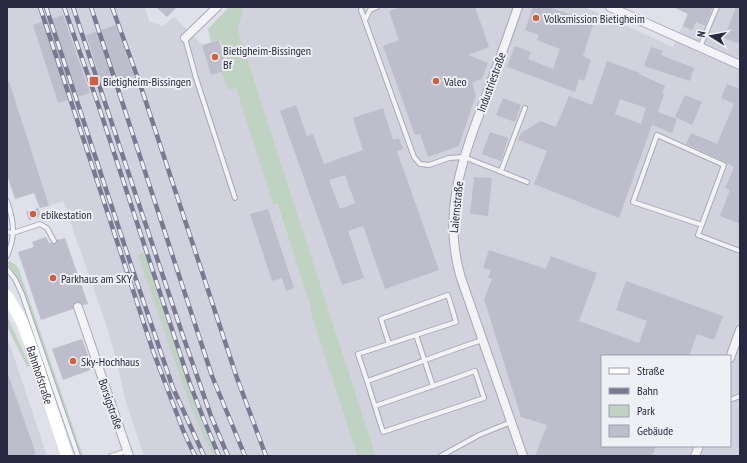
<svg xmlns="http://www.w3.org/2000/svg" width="747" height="463" viewBox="0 0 747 463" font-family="'PT Sans Narrow',sans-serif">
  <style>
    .built { fill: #d1d2de; fill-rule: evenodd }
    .green { fill: #c0d3c2 }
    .building { fill: #bdbdcc; fill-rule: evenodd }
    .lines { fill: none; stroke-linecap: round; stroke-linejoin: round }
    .lane-casing { stroke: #a8a9b6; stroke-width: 6 }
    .street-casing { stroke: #a8a9b6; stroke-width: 10 }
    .lane { stroke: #f2f2f7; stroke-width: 4 }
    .street { stroke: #f2f2f7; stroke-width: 8 }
    .secondary { stroke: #fff; stroke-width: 12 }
    .rail-casing { stroke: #797a92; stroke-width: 4.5 }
    .rail { stroke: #efeff6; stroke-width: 3; stroke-dasharray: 9; stroke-linecap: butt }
    .poi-dot { fill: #cf5f43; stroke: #efeff6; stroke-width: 1.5 }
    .labels { text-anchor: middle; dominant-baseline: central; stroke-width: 4; stroke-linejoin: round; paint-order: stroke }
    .poi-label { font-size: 12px; fill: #282840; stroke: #efeff6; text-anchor: start }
    .street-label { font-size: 12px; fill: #282840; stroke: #efeff6 }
  </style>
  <rect width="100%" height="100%" fill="#dfe0e9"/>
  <path class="built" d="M7 7H145L149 21 163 26 174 17 202 44 211 75 221 72 228 90 236 88 312 307 309 308 357 456H144L125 399 117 363 106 324 63 201 49 206 7 76Z
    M244 7H585L673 47 690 7H740V456H376L238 30ZM602 356H730V446H602Z
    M7 340 10 345 47 456H7Z"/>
  <path class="green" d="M229 7H244L238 30 376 456H357L309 308 311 307 277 204H273L236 88 228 90 221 72 229 70 220 40 211 42 208 29Z
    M144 252 188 385 201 421 216 456H214L203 436 187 397 138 255Z
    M9 261 16 265 19 270 83 456H80L19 281 8 264Z
    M7 316 30 366 27 367 7 326Z"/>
  <path class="building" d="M156 7H177L167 17Z
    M401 7H475L489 47 468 55 488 63 482 79 472 83 476 95 459 146 428 157 420 134 415 135 383 46 399 40 389 11Z
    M533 7H548L594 22 583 56 591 60 584 81 579 79 575 92 507 67 515 46 531 52 528 59 553 69 560 49 537 40 539 35 525 30Z
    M673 7H713L705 26 696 22 692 30 683 26 688 14Z
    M736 7H740V44L724 38Z
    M63 15 90 93 58 103 33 25Z
    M116 25 134 76 103 87 86 35Z
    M219 40 228 70 211 75 202 45Z
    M651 47 663 51 661 55 694 68 690 81 644 66Z
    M607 61 640 73 639 74 665 86 662 93 664 94 658 112 677 119 672 133 652 125 619 218 534 184 547 151 518 140 521 133 541 121 556 127 569 96 592 105ZM620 99 646 108 641 124 615 114Z
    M7 81H9L49 206 40 208 34 193 15 199 7 175Z
    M727 84 740 89V224L720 216 730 190 725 188 734 167 725 162 686 144 691 133 717 144 734 104 721 98Z
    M685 95 702 102 692 125 675 117Z
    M503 98 521 105 515 122 496 115Z
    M296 105 307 136 313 134 324 164 363 150 353 118 383 108 393 140 399 138 403 149 397 151 439 270 385 289 363 226 348 231 364 278 342 285 280 111ZM345 175 355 203 340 209 329 180Z
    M490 132 508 138 501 161 482 154Z
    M474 177 492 178 488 216 470 214Z
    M38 208 41 216 29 220 26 212Z
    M268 209 294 288 286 291 282 278 272 281 250 214Z
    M46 237 49 243H51L54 244 57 243V240L65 238 88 304 83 305 79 302H76L73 306V309L41 320 18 252 34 247 32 242Z
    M489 250 546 269 551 256 597 273 579 321 639 343 647 321 616 310 626 281 723 316 714 340 697 334 689 356H602V446H656L652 456H535L547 425 521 417 484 299 492 279 488 278 491 270 483 268Z
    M82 339 93 369 63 380 52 349Z
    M8 374 36 454 30 456H7V375Z"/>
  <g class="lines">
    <g class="lane-casing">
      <path id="lane" d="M361 10 414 157 420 164 429 165 449 158 464 157 527 182
        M365 20 370 10 377 7
        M185 38 196 78 235 198
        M700 47 717 7
        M501 171 525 108
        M7 201C14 222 16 235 7 256
        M702 225 633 202 657 135 724 165 698 235 740 251
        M7 232 13 233 40 224 47 228 54 241
        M7 269 15 279 22 294 78 456
        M416 335 433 386 475 371 484 398 383 432 367 381C405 368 443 353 482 340
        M367 381 358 354 456 322 448 295 381 319 389 344
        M730 400 740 396
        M375 406 433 386
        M111 456 127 451
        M441 456 479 435 511 422"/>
    </g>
    <g class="street-casing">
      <path id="street" d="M518 7C507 39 495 72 483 104 461 163 442 215 461 278L523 456
        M610 7 740 65
        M185 38 217 7
        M78 307 129 456
        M730 358 740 330
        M695 456 699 446"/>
    </g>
    <use href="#lane" class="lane"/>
    <use href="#street" class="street"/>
    <path class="secondary" id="s1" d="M7 296 22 322 31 346 67 456"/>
    <g class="rail-casing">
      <path id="rail" d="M40 7 153 351 183 430 195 456
        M46 7 128 256 173 388 204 456
        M64 7 98 104 190 384 204 420 219 456
        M73 7 183 336 211 416 228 456
        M91 7 212 376 245 456
        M112 7 141 87 237 378 266 456"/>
    </g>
    <use href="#rail" class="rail"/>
  </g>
  <g class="poi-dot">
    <circle cx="536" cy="18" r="4"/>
    <circle cx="215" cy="57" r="4"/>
    <rect x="89" y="76" width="10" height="10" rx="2"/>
    <circle cx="436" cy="81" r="4"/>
    <circle cx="33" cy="214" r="4"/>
    <circle cx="53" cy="278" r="4"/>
    <circle cx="73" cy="361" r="4"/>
  </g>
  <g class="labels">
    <g class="poi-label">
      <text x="544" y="18">Volksmission Bietigheim</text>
      <text x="223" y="50">Bietigheim-Bissingen<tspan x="223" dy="14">Bf</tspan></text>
      <text x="103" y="81">Bietigheim-Bissingen</text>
      <text x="444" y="81">Valeo</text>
      <text x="41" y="214">ebikestation</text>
      <text x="61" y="278">Parkhaus am SKY</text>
      <text x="81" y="361">Sky-Hochhaus</text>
    </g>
    <g class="street-label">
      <text transform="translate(491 82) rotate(-70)">Industriestraße</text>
      <text transform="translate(456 207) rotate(-84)">Laiernstraße</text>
      <text stroke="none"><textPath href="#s1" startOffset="86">Bahnhofstraße</textPath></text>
      <text transform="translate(111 404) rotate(71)">Borsigstraße</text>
    </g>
  </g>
  <rect width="747" height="463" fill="none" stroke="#282840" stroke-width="16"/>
  <rect x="601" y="355" width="130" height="92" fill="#efeff6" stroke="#9f9fad"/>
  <rect x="609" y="368" width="20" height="6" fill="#ffffff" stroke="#9f9fad"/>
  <text x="637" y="375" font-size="12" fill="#282840">Straße</text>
  <rect x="609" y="388" width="20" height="6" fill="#797a92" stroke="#9f9fad"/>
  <text x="637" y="395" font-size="12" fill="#282840">Bahn</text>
  <rect x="609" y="405" width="20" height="12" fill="#c0d3c2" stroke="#9f9fad"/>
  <text x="637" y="415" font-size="12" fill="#282840">Park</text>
  <rect x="609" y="425" width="20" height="12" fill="#bdbdcc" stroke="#9f9fad"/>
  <text x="637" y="435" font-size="12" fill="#282840">Gebäude</text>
  <g transform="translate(711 36) rotate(281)" stroke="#efeff6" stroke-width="3" paint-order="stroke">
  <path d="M0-3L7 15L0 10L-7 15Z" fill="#282840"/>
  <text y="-6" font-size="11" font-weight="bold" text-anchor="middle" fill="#282840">N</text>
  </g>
</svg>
